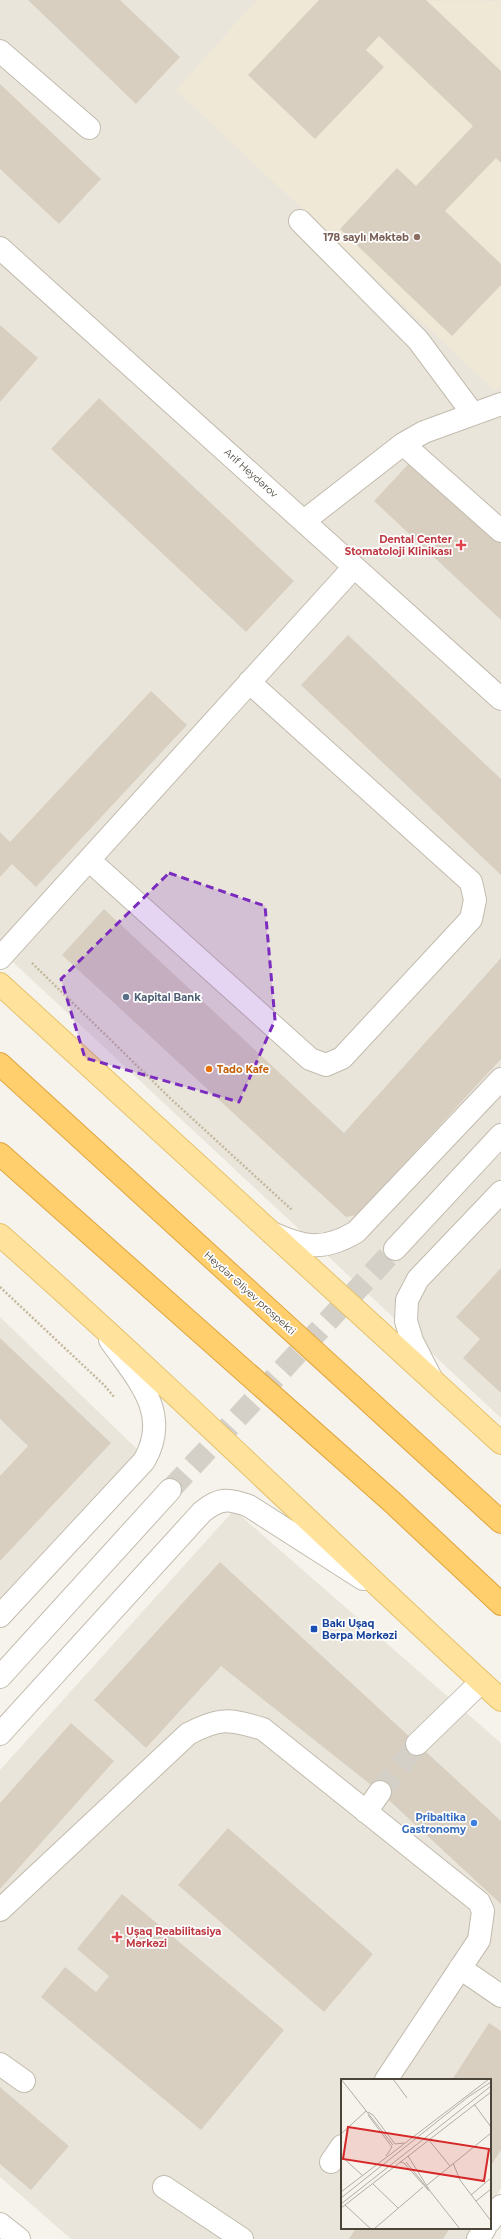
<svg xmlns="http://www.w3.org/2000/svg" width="501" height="2239" viewBox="0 0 501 2239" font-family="Montserrat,sans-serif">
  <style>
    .residential { fill: #eae5da }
    .education { fill: #efe8d6 }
    .building { fill: #d8cfc1 }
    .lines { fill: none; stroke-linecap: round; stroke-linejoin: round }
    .minor-tunnel { stroke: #d4d0c8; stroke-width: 22; stroke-dasharray: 22 11; stroke-linecap: butt }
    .minor-casing { stroke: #c2bbae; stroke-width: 24 }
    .major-casing { stroke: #e6c16a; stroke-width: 24 }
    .highway-casing { stroke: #e0a43c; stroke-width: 24 }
    .path { stroke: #c4b79f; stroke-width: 2.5; stroke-dasharray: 2 2; stroke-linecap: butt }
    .minor { stroke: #fff; stroke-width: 22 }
    .major { stroke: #ffe39c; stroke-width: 22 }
    .highway { stroke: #ffcf6e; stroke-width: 22 }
    .marked { fill: #7b2cbf; fill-opacity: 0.2; stroke: #7b2cbf; stroke-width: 3; stroke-dasharray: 8 5; stroke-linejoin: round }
    .education-dot { fill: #8d6e63; stroke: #fff; stroke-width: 1.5 }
    .health-dot { fill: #e0444e; stroke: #fff; stroke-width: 1.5 }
    .service-dot { fill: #5c6f8a; stroke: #fff; stroke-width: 1.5 }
    .food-dot { fill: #e8710a; stroke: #fff; stroke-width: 1.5 }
    .transit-dot { fill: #1a4fb4; stroke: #fff; stroke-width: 1.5 }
    .shop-dot { fill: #3f7fe0; stroke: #fff; stroke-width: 1.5 }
    .labels { text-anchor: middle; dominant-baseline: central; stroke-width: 3.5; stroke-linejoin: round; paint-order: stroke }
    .education-label { font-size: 10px; font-weight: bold; fill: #785e54; stroke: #fff; text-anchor: end }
    .street-label { font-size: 10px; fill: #4b4439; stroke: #fff }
    .health-label { font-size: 10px; font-weight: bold; fill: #be3a42; stroke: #fff; text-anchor: end }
    .service-label { font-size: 10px; font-weight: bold; fill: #4e5e75; stroke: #fff; text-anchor: start }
    .food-label { font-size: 10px; font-weight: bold; fill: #c56008; stroke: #fff; text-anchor: start }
    .transit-label { font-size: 10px; font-weight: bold; fill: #164399; stroke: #fff; text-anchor: start }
    .shop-label { font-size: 10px; font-weight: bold; fill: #366cbe; stroke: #fff; text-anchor: end }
    .inset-road { fill: none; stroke: #b2ada4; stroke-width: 1 }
    .view { fill: #d62828; fill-opacity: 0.15; stroke: #d62828; stroke-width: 2 }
    .inset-edge { fill: none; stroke: #4b4439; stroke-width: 2 }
  </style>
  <rect width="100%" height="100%" fill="#f6f3ec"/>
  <path class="residential" d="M0 0H501V1418L0 950Z
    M0 1317 138 1450 0 1598Z
    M234 1510 501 1743V2188L490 2205V2080H342V2228H475L468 2239H71L0 2177V1770Z"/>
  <path class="education" d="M257 0 501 1V385L495 391 176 90Z"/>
  <path class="building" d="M28 0H120L180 57 136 104Z
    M319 0H426L501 71V163L496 158 445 211 501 264V285L452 336 340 229 397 168 416 186 473 126 379 36 366 50 384 67 315 139 248 75Z
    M0 84 101 179 59 224 0 169Z
    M0 325 38 358 0 402Z
    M99 398 294 581 246 632 51 449Z
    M414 458 501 539V620L374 501Z
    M348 635 501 779V875L301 685Z
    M151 691 187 725 36 887 12 864 0 877V832L10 842Z
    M104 909 344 1133 501 958V1059L357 1215 346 1217 62 955Z
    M501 1268V1393L463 1358 480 1339 456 1317Z
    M0 1338 111 1443 0 1561V1476L28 1446 0 1419Z
    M220 1562 501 1821V1904L380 1792 221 1666 146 1748 94 1700Z
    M71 1723 114 1761 0 1889V1803Z
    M228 1828 373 1954 324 2012 178 1885Z
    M122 1894 284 2030 201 2130 41 1997 65 1967 96 1992 109 1976 77 1949Z
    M489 2023 501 2031V2150L490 2167V2080H452Z
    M0 2087 69 2146 31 2190 0 2164Z
    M356 2228H450L443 2239H349Z"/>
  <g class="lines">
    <path class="minor-tunnel" d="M170 1490 395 1249
      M380 1792 417 1744"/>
    <g class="minor-casing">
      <path id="minor" d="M0 51 89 128
        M300 221 418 340 473 414
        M0 248 501 699
        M403 444 501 531
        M304 521 403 444 424 432 501 404
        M89 860 310 1059 326 1065 342 1058 471 919 475 900 471 882 249 682
        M0 958 354 567
        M272 1233C305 1248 324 1251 356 1232L501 1079
        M395 1249 501 1135
        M431 1378 412 1341 406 1321 407 1300 418 1279 501 1192
        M0 1616 144 1461C172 1413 137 1379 110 1340
        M0 1677 170 1490
        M0 1734 202 1512C219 1498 228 1498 249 1506L363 1579
        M417 1744 481 1682
        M366 1812 380 1792
        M0 1910 188 1734C220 1717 230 1719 263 1729L479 1902 483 1911 479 1940 386 2080
        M460 1968 501 1996
        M0 2064 24 2081
        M331 2162 342 2146
        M164 2187 242 2239
        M490 2221 501 2206
        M0 2224 19 2239
        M478 2239 485 2228"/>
    </g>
    <g class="major-casing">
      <path id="major" d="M0 984 501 1443
        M0 1235C171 1386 333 1546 501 1700"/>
    </g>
    <g class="highway-casing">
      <path id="highway" d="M0 1064 501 1522
        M0 1154 391 1501 501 1604"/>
    </g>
    <path class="path" d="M32 963 171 1099 292 1210
      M0 1287 104 1385 115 1398"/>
    <use href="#minor" class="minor"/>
    <use href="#major" class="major"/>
    <use href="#highway" class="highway"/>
  </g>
  <path class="marked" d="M169 873 265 906 275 1020 239 1102 85 1058 61 979Z"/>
  <circle class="education-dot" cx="417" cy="237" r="4"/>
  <g class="health-dot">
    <path d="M459 539h4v4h4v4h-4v4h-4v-4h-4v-4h4z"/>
    <path d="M115 1931h4v4h4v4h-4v4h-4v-4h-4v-4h4z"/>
  </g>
  <circle class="service-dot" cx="126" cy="997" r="4"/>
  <circle class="food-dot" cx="209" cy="1069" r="4"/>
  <rect class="transit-dot" x="310" y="1625" width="8" height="8" rx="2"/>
  <circle class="shop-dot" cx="474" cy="1823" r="4"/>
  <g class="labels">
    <g class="education-label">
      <text x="409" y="237">178 saylı Məktəb</text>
    </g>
    <g class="street-label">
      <text transform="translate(251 473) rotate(42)">Arif Heydərov</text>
      <text transform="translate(250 1293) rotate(42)">Heydər Əliyev prospekti</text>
    </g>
    <g class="health-label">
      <text x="452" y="539">Dental Center<tspan x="452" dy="12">Stomatoloji Klinikası</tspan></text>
      <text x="126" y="1931" text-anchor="start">Uşaq Reabilitasiya<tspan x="126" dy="12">Mərkəzi</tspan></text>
    </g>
    <g class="service-label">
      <text x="134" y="997">Kapital Bank</text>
    </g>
    <g class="food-label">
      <text x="217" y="1069">Tado Kafe</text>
    </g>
    <g class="transit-label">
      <text x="322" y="1623">Bakı Uşaq<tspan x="322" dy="12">Bərpa Mərkəzi</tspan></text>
    </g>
    <g class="shop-label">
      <text x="466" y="1817">Pribaltika<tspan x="466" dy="12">Gastronomy</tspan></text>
    </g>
  </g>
  <g transform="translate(341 2079)">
    <rect width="150" height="150" fill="#f6f3ec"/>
    <path class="inset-road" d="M0 0 52 66M52 0 66 19M133 25 150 48M27 33 32 36 54 65 63 64M27 36 51 68 45 77M0 55 25 32M87 60 109 87M0 77 21 96M67 77 89 112 119 150M59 83 63 84 88 112M65 83 87 110M112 84 119 101 150 142M32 105 57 129M86 106 150 54M0 113 148 0M130 116 150 99M0 119 127 18 150 3M135 122 150 110M0 125 150 7M4 126 30 150M0 129 150 13M33 150 82 108"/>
    <path class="view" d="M7 48 148 70 143 102 2 80Z"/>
    <rect width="150" height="150" class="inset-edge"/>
  </g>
</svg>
